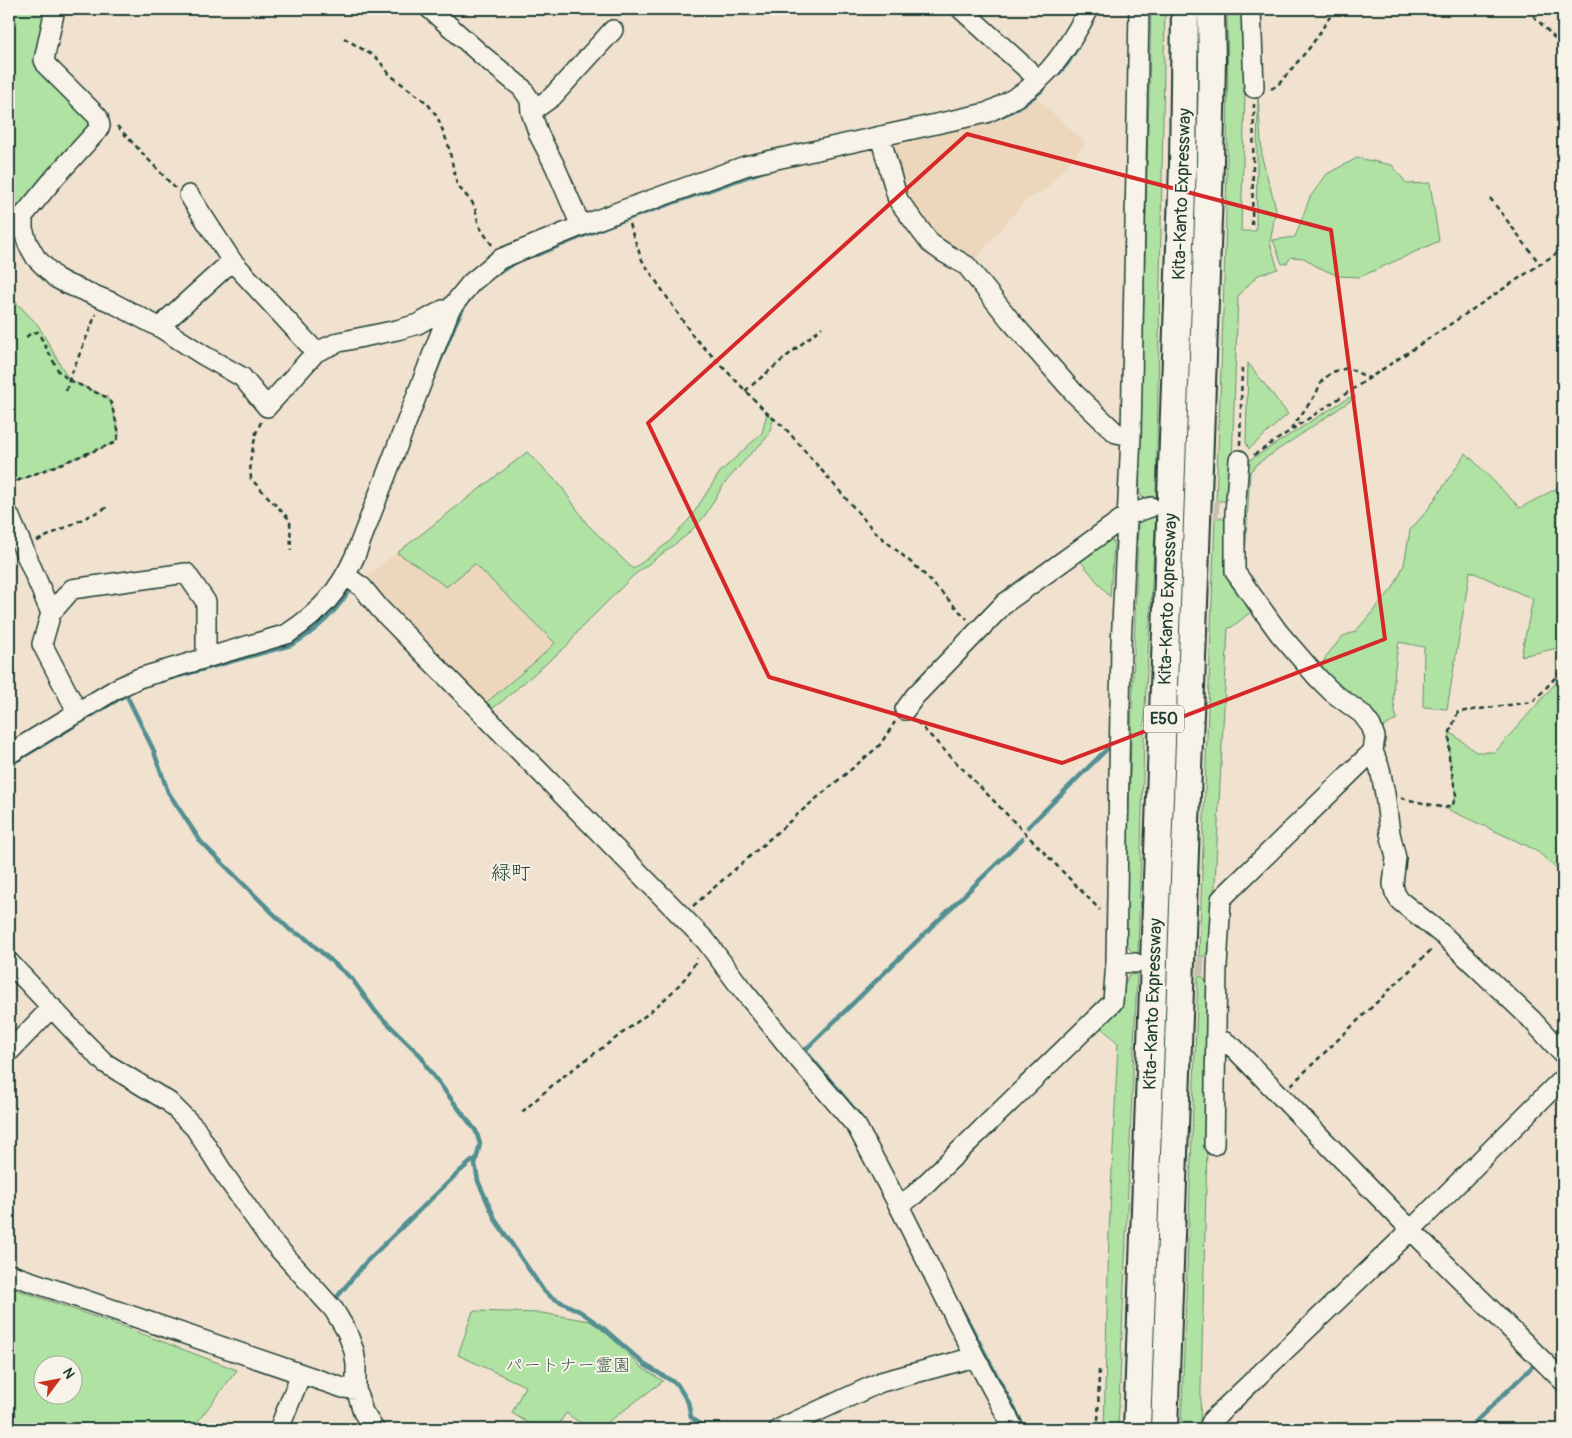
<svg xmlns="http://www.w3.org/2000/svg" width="1572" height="1438" viewBox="0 0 1572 1438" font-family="Pangolin,'Klee One',sans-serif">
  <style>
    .built { fill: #ecd7bc }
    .green { fill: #afe2a3; stroke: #67906c; fill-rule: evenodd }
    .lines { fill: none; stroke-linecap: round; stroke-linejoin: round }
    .stream { stroke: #538f92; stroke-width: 4.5 }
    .minor-tunnel { stroke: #c6c1af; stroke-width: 19; stroke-dasharray: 19 9; stroke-linecap: butt }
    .minor-casing { stroke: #1f3d34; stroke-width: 22 }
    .highway-casing { stroke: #1f3d34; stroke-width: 30 }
    .path { stroke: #1f3d34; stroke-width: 2.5; stroke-dasharray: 5 4; stroke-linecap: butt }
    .minor { stroke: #f7f3e8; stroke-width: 19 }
    .highway { stroke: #f7f3e8; stroke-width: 26 }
    .marked { fill: none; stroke: #d62828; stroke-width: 4; stroke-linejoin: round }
    .labels { text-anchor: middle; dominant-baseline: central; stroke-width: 4; stroke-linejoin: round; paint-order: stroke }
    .shield { fill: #f7f3e8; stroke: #60746a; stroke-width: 1 }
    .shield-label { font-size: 16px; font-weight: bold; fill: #1f3d34 }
    .street-label { font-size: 18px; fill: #1f3d34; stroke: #f7f3e8 }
    .park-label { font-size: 18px; fill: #3c5e4a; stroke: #f7f3e8 }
    .quarter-label { font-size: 20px; fill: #1f3d34; stroke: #f7f3e8 }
  </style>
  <rect width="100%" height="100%" fill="#f0e2ce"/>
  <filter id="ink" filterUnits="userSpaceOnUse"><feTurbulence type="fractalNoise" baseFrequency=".02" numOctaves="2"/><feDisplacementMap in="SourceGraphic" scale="10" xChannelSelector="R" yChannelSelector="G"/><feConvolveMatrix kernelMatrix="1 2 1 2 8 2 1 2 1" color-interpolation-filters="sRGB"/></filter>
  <g filter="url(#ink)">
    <path class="built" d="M1036 98 1086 143 1047 188 1025 201 972 263 941 246 903 201 886 147 985 124 1008 117Z
      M397 553 415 564 475 563 555 643 536 661 482 706 385 600 368 574Z"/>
    <path class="green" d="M9 9H54L38 60 87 119 90 125 19 211 9 206Z
      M1151 9H1165L1156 501 1142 497 1139 492Z
      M1227 9H1243L1245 92 1241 231H1256L1258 94 1262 158 1276 208 1270 243 1278 269 1258 275 1238 296 1231 490 1225 501H1216C1222 337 1230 173 1227 9Z
      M1357 158 1392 165 1407 184 1430 183 1439 241 1360 277 1338 276 1316 266 1304 258 1291 257 1287 263 1282 264 1273 240 1295 237 1310 197 1327 174Z
      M9 295 38 325 69 380 94 391 106 397 111 403 119 433 117 439 114 443 9 484Z
      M1248 363 1288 414 1249 449 1246 442Z
      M1563 367V413L1558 372Z
      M1356 397 1257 464 1250 472 1244 573V470L1250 460 1348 398Z
      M767 413 773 420 769 434 762 443 751 453 724 484 704 517 687 535 634 575 579 630 569 644 500 703 487 712 482 706 536 661 555 643 475 564 446 587 415 564 397 553 527 452 561 486 587 524 633 569 669 542 691 517 720 472 762 433Z
      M1466 453 1520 508 1563 485V647L1521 656 1533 599 1470 571 1447 709 1423 707 1424 647 1399 642C1395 662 1390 700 1397 719L1379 730 1318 671 1327 655 1343 636 1355 632 1393 588 1404 565 1410 530 1426 512Z
      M1149 514H1156L1145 707 1138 953C1130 952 1129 949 1126 942 1128 802 1134 663 1138 523Z
      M1215 518H1222L1230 525 1229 575 1341 710 1322 696 1280 648 1252 611 1232 627 1228 628 1212 942 1205 956H1199Z
      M1108 535 1112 539 1114 544 1110 597 1077 557Z
      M1563 675V875L1536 850 1445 808 1453 804 1456 795 1449 757 1450 732 1476 752H1495Z
      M1137 974 1118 1429H1104L1109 1234 1118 1043 1098 1025 1122 990 1129 975Z
      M1198 976 1203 977 1211 988 1200 1429H1181Z
      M9 1287 124 1327 237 1370 192 1429H9ZM42 1366H72V1396H42Z
      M473 1311 542 1313 590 1321 612 1337 641 1367 663 1381 599 1429H589L566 1413 556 1429H538L512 1413 525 1386 458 1355Z"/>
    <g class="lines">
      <path class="stream" d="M1058 74 1067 64 1077 48
        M993 119C1012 113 1027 103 1042 90
        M529 256 539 254 610 225 764 171
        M495 275 518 261
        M433 378 456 322 465 305
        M157 682 291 645C312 634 342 608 351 585
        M126 694 153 749 168 792 201 842 290 930 304 937 352 979 376 1012 421 1056 428 1069 476 1131 480 1144 475 1164 478 1181 496 1221 543 1290 551 1297 581 1312 602 1327 645 1365 677 1384 688 1402 691 1417 705 1429
        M9 765 127 694
        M1028 827 1107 749
        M9 950 15 957
        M863 1122 859 1115 807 1053 806 1049 1022 839
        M335 1303 337 1297 366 1262 460 1171 472 1161 475 1160
        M961 1308 1025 1429
        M1468 1429 1533 1366"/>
      <path class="minor-tunnel" d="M1158 507 1219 510
        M1141 963 1204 966"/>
      <g class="minor-casing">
        <path id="minor" d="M55 9 44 60 47 66 98 117 100 126 97 131 56 176 23 216V229L28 244 36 258 56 278 67 284 111 302 161 328 203 355 242 377 267 407 316 352
          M430 9 483 56 522 88 530 100 531 112 539 135 555 166 581 226
          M961 9 1039 80
          M1251 9 1254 88
          M531 112 552 97 613 30
          M880 136 898 200 930 243 943 252 967 266 1010 320 1075 394 1116 433 1131 436
          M189 195 232 261 316 352 339 342 397 330 418 324 443 310 450 309
          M161 328 168 319 232 261
          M9 515 51 613
          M346 576 362 587 380 609 706 941 738 984 797 1057 857 1127 899 1206 975 1357 1014 1429
          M905 710 915 696 1005 603 1126 516 1151 507
          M78 713 42 644 51 613 72 589 186 573 206 602V650L208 657
          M1373 751 1380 769 1385 794 1390 833 1396 858 1393 884 1395 893 1400 901 1443 935 1531 1019 1563 1054
          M9 754 116 689 139 678 287 634C320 612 339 592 355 556L450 309 471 283 500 259 581 226 626 209 745 166 986 113C1042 88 1061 61 1089 9
          M1116 961 1135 963
          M9 962 84 1042 105 1063 169 1102 195 1128 224 1174 269 1238 334 1310 347 1332 354 1351 356 1364V1389L363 1412 374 1429
          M1216 1041 1225 1042 1234 1048 1411 1230 1563 1381
          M9 1052 52 1007
          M1214 1145 1217 967 1221 899 1373 751 1375 737 1371 726 1362 714 1332 692 1317 677 1279 633 1235 572V513L1239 460
          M899 1206 914 1195 1113 1002 1116 961 1121 646 1131 436 1139 9
          M9 1274 343 1388 356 1389
          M279 1429 301 1374
          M779 1429 881 1382 975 1357
          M1208 1429 1213 1419 1411 1230 1563 1078"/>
      </g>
      <g class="highway-casing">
        <path id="highway" d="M1137 1429 1183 165 1185 9
          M1164 1429 1210 163 1212 60 1211 9"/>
      </g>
      <path class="path" d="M1527 9 1563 47
        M344 38 377 58 390 75 427 103 437 116 448 144 457 185 472 202 475 208 479 226 492 245
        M1271 89 1278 85 1311 46 1335 9
        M117 126 175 188
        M1490 198 1540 264
        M629 224 642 260 693 336 767 413 785 428 875 532 920 570 967 619
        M1252 225 1254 104
        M66 391 69 380 96 314
        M745 391 822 327
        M261 422 256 433 250 462 251 479 290 520 291 550
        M1291 429 1316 394 1321 382 1332 372 1348 368 1369 378
        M1240 445 1242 366
        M1254 455 1563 249
        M9 484 114 443 117 439 119 433 111 403 106 397 69 380 59 372 38 332 31 333 24 339
        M37 541 110 506
        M917 722 1100 910
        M1401 798 1445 808 1453 804 1456 795 1449 757 1450 732 1458 712 1531 702 1535 700 1563 669
        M693 906 805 808 879 746 895 722
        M1291 1085 1433 948
        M522 1112C538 1098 554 1083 572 1070 604 1045 684 995 697 958
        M1098 1429 1099 1368"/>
      <use href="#minor" class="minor"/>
      <use href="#highway" class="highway"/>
    </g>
  </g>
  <path class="marked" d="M967 134 1331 230 1385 639 1062 763 769 677 648 423Z"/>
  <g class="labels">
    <rect class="shield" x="1144" y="705.5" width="40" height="27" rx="4"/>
    <g class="shield-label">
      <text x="1164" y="719">E50</text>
    </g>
    <g class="street-label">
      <text transform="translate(1182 194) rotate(-88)">Kita-Kanto Expressway</text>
      <text transform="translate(1168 599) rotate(-88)">Kita-Kanto Expressway</text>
      <text transform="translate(1153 1004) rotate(-88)">Kita-Kanto Expressway</text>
    </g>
    <g class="park-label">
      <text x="568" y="1365">パートナー霊園</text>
    </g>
    <g class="quarter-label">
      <text x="511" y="872">緑町</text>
    </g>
  </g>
  <rect width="1572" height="1438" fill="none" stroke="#f7f3e8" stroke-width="30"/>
  <rect x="15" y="15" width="1542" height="1408" fill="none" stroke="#1f3d34" stroke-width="2" filter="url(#ink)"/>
  <g transform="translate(58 1380) rotate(58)"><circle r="24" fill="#f7f3e8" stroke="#a1aaa0"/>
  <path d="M0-4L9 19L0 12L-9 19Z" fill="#c8321e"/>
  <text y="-8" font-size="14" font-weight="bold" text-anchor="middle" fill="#1f3d34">N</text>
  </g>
</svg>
